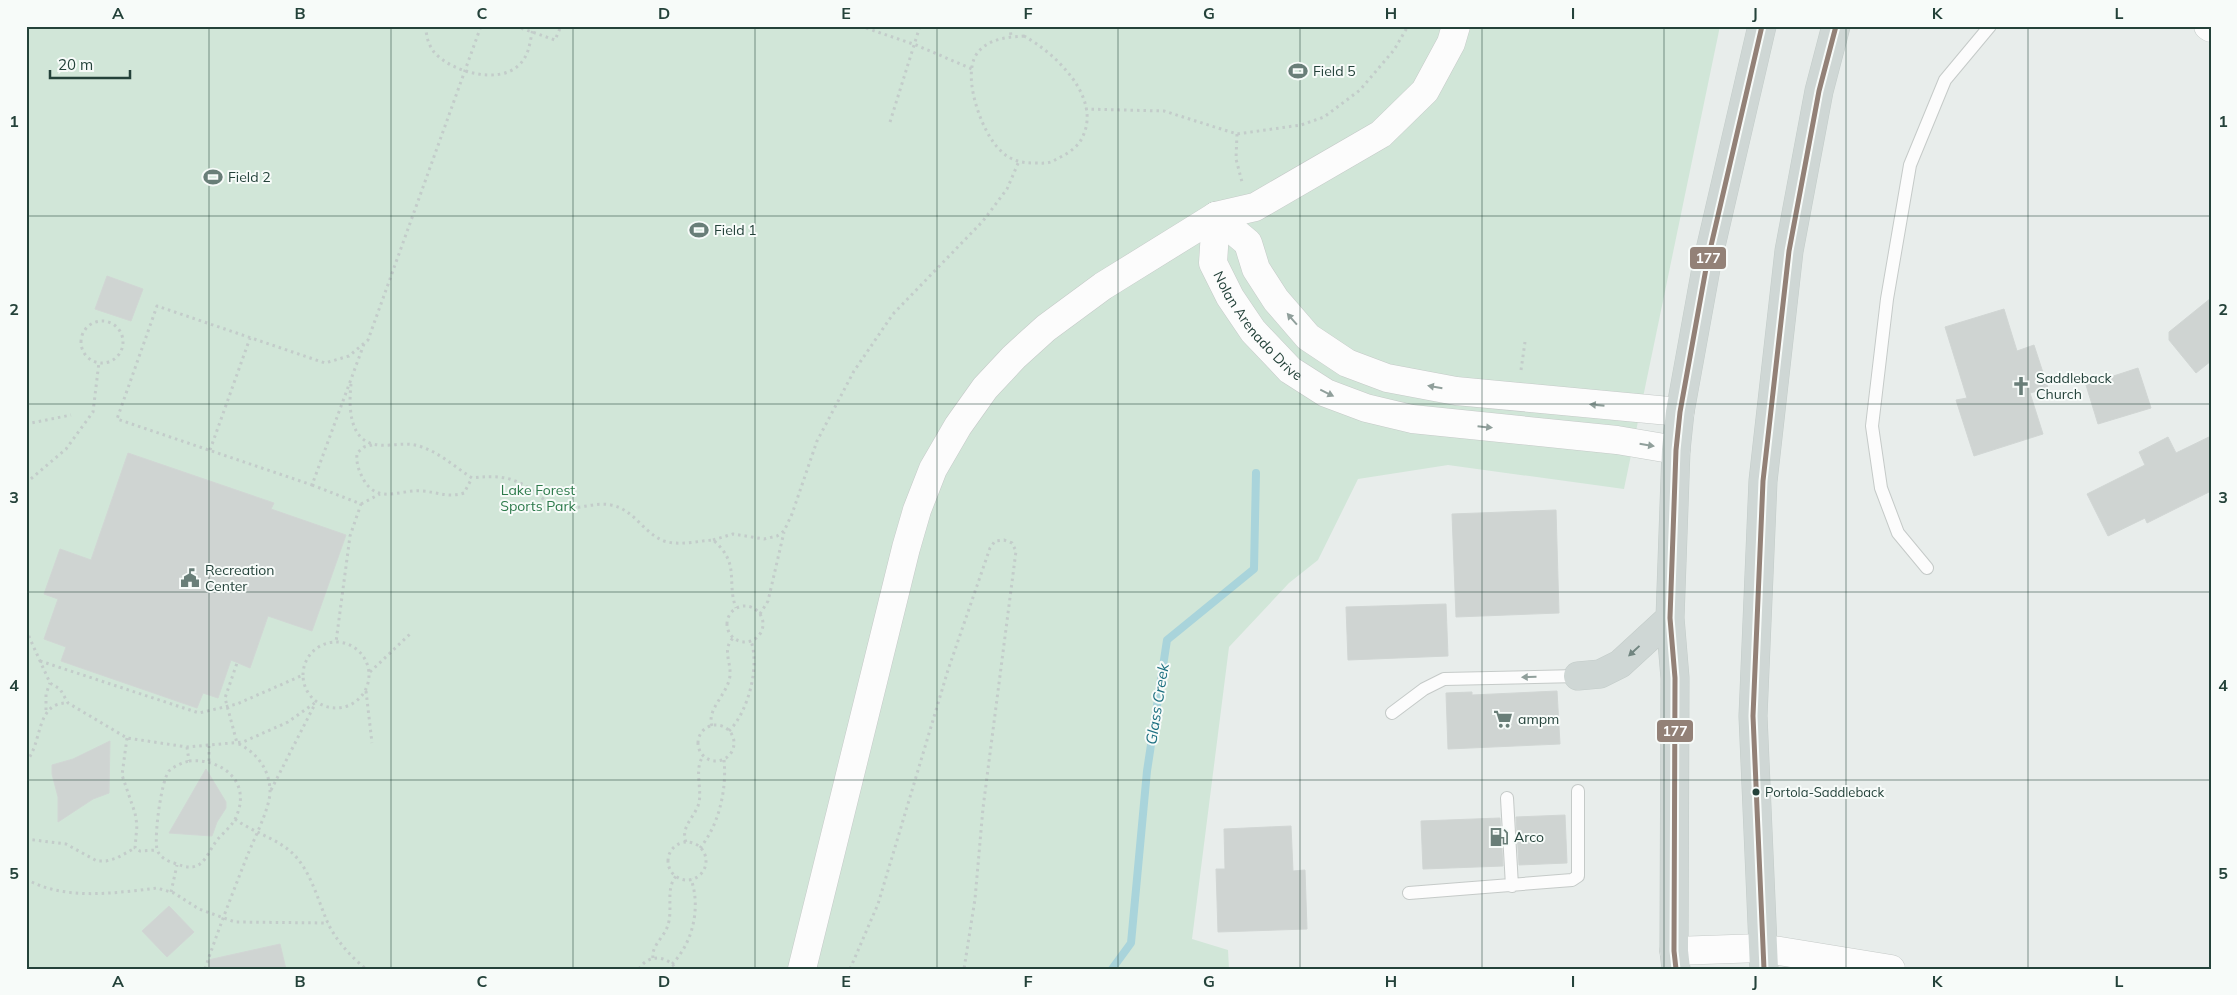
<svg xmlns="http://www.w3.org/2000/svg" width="2237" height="995" viewBox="0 0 2237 995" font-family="Mulish,sans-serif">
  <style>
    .green { fill: #d1e6d8 }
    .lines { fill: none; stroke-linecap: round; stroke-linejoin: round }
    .stream { stroke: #a9d4db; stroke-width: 8 }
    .building { fill: #cfd4d2; stroke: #d1d6d4 }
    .service-casing { stroke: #c5cac8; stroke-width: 14 }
    .tertiary-casing { stroke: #c5cac8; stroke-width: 29 }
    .secondary-casing { stroke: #c3cbc8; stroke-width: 29 }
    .primary-casing { stroke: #c3ccc9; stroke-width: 29 }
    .path { stroke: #c3ccca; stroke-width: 3; stroke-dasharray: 2.5 4; stroke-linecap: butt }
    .service { stroke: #fcfcfc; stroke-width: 12 }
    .tertiary { stroke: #fcfcfc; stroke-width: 28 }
    .secondary { stroke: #fcfcfc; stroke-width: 28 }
    .primary { stroke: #cfd7d5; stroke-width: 28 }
    .bus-1-casing { stroke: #f7fbf9; stroke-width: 9 }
    .bus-1 { stroke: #938177; stroke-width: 5 }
    .oneway { fill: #909f9b }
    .oneway2 { fill: #718580 }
    .grid { fill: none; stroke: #24423a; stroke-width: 1; stroke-opacity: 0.55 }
    .bus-dot { fill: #24423a; stroke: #f7fbf9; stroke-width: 2 }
    .labels { text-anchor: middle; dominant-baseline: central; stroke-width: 4; stroke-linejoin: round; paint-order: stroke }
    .bus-label { font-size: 13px; fill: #24423a; stroke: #f7fbf9; text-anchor: start }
    .poi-label { font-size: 14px; fill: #24423a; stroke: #f7fbf9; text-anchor: start }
    .street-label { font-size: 14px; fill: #24423a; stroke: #f7fbf9 }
    .park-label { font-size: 14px; fill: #2d7a4b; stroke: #f7fbf9 }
    .water-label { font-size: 15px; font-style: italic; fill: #1c6f80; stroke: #f7fbf9 }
    .line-badge { stroke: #f7fbf9; stroke-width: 2 }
    .badge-label { font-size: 14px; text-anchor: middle; font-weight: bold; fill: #fff }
    .neatline { fill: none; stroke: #24423a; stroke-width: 2 }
    .grid-label { font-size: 16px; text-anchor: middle; font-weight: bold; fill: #24423a }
  </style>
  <rect width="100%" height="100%" fill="#e8edeb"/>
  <path class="green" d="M26 26H1720L1624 489 1448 465 1358 479 1318 560 1289 583 1229 647 1192 939 1228 950 1229 969H26Z"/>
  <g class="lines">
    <path class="stream" d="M1112 969 1131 943 1147 771 1167 640 1254 569 1256 473"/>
  </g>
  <path class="building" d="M107 276 143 289 131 321 95 309Z
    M2211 298V361L2196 373 2169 340V332Z
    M2004 309 2017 351 2034 345 2048 388 2030 393 2043 434 1974 456 1956 400 1967 398 1945 327Z
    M2138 368 2151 408 2098 424 2086 385Z
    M2211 436V491L2147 523 2145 518 2108 536 2087 494 2145 465 2139 452 2168 437 2176 453Z
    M128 453 274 503 271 509 346 535 312 631 268 616 250 668 231 660 218 698 203 693 197 708 61 661 66 647 44 639 58 599 44 594 60 549 91 560Z
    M1556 510 1559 613 1456 617 1452 514Z
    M1446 604 1448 656 1348 660 1346 607Z
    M1557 691 1560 744 1448 749 1446 693 1472 692V695Z
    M110 741 109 793 93 799 58 822V797L52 774V765L73 759Z
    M206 769 226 802V808L217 822 212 836 169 833Z
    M1565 815 1567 863 1519 865 1516 817Z
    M1500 818 1503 866 1423 869 1421 821Z
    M1291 826 1293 871 1305 870 1307 929 1218 932 1216 869H1225L1224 829Z
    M169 906 194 932 167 957 142 931Z
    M280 944 286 969H209L208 960Z"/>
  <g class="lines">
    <g class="service-casing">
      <path id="service" d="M1927 568 1898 533 1881 488 1872 426 1887 299 1910 165 1945 80 1990 26
        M1392 713 1424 689 1444 679 1578 676
        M1507 798 1512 886
        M1409 893 1572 880 1578 876V791"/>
    </g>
    <g class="tertiary-casing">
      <g id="tertiary">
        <path id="s1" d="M1216 216 1213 263 1230 297 1253 331 1290 370 1326 393 1366 408 1412 419 1617 440 1676 450"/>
        <path d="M1216 216 1248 243 1256 269 1276 300 1308 337 1347 363 1387 378 1456 391 1680 412"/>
        <path d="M1674 951 1761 948 1891 969"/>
        <path d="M802 969 906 548 917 510 933 469 958 426 985 388 1014 357 1046 328 1103 286 1216 216 1255 207 1381 134 1425 91 1451 43 1456 26"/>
      </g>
    </g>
    <g class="secondary-casing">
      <path id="secondary" d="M2208 26 2211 28"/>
    </g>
    <g class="primary-casing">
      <path id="primary" d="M1578 676 1600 674 1620 664 1670 618
        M1676 969 1674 951 1675 678 1670 618 1676 450 1680 412 1707 263 1762 26
        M1764 969 1753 716 1763 481 1789 251 1819 91 1836 26"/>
    </g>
    <path class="path" d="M426 26C426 36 428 44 434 52 451 72 499 85 519 65 531 53 529 41 534 26
      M515 26 555 40 561 26
      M860 26 916 45 972 69
      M1010 26 1011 37
      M1024 36C1055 53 1103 98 1082 138 1077 149 1063 156 1053 161 1047 164 1041 163 1034 163 1021 163 1009 160 1000 150 982 133 962 78 976 55 986 39 1007 37 1024 36Z
      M1085 109 1164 111 1237 134 1301 125 1324 117 1360 90 1394 50 1408 26
      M890 122 920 26
      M1237 134 1236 159 1242 182
      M81 342a21 21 0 1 1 42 0a21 21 0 1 1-42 0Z
      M364 344 312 485 117 419 157 306 325 363 349 356 368 340 481 26
      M1521 370 1525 342
      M351 384C349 403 348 438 373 444 388 448 404 441 419 446 439 452 455 467 472 478 496 475 513 476 533 491 539 495 545 501 551 505 571 514 591 501 611 505 634 509 643 533 664 541 679 546 697 541 713 540 741 564 726 581 736 608
      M26 424 71 415
      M372 445 364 447 357 453C356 464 359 472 365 482 380 504 401 489 422 491 437 492 448 498 464 493L472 478
      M210 450 250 338
      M26 483 66 449 93 412 99 362
      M312 485 361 504 350 536 336 642
      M361 504 380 494
      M713 540 733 534 764 539 777 536 784 531 792 514 817 441 854 371 893 314 983 221 1007 189 1019 161
      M727 624a18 18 0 1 1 36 0a18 18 0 1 1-36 0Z
      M760 614 768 601 784 532
      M26 630 50 683 60 689 68 703 127 738 187 747 243 742 288 722 316 702
      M303 675a33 33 0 1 1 66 0a33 33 0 1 1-66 0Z
      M40 661 199 713 237 704 303 675
      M370 672 410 634
      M366 691 372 743
      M46 710V694L50 683
      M698 743a18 18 0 1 1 36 0a18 18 0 1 1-36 0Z
      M712 726C706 709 729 693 730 675 731 661 722 650 733 638
      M729 731C748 712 760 667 751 641
      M127 738 122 775 135 813 137 825 135 848 140 851 157 850
      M187 747 189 761
      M189 761C222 758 252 782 236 817 233 825 223 833 217 840 204 858 203 875 174 863 167 861 159 857 157 849 154 837 161 781 169 771 174 766 182 763 189 761Z
      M209 761V746
      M26 762C43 743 35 702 68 703
      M271 790 315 704
      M235 819C255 834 281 839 297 858 312 876 318 900 327 921 334 938 351 957 366 969
      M26 839 66 844 97 861H106L117 858 135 848
      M686 842C680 827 695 817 699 803 702 787 694 770 703 756
      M668 861a19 19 0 1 1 38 0a19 19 0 1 1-38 0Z
      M700 848C719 825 727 789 724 760
      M26 879C65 901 115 893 157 888L174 893 199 909 235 922 328 923
      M171 892 177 865
      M653 958C651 948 662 938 666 930 675 912 664 891 676 876
      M672 964C693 943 701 907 691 879
      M205 969C218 930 233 892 248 854 254 839 271 806 270 790 269 768 256 752 237 743L225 698 237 663
      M639 969C648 954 667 955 676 969
      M850 969 878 904 948 670 990 548 995 541 1004 540 1012 543 1016 551 983 808 975 899 964 969"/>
    <use href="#service" class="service"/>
    <use href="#tertiary" class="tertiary"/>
    <use href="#secondary" class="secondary"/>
    <use href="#primary" class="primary"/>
    <g class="bus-1-casing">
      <path id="bus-1" d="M1676 969 1674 951 1675 678 1670 618 1676 450 1680 412 1707 263 1762 26
        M1764 969 1753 716 1763 481 1789 251 1819 91 1836 26"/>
    </g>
    <use href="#bus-1" class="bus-1"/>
  </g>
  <defs><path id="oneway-solid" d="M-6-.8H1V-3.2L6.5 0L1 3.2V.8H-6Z" transform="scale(1.25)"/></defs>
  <g class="oneway">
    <use href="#oneway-solid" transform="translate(1292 319) rotate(-131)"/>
    <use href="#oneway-solid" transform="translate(1435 387) rotate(-170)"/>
    <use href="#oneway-solid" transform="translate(1327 393) rotate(26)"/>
    <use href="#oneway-solid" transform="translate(1597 405) rotate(-175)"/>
    <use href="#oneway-solid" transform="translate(1485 427) rotate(6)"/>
    <use href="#oneway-solid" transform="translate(1647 445) rotate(9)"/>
    <use href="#oneway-solid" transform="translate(1529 677) rotate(179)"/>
  </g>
  <use class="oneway2" href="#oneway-solid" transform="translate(1634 651) rotate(137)"/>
  <path class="grid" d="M209 26V969M391 26V969M573 26V969M755 26V969M937 26V969M1118 26V969M1300 26V969M1482 26V969M1664 26V969M1846 26V969M2028 26V969M26 216H2211M26 404H2211M26 592H2211M26 780H2211"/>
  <defs>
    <g id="stadium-bare" transform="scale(1.5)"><path d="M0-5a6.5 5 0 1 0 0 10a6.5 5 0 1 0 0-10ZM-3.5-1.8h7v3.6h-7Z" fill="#697e78" stroke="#f7fbf9" stroke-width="2.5" paint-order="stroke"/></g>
    <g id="church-bare" transform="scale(1.5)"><path d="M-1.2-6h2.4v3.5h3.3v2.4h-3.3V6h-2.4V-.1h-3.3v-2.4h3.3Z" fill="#697e78" stroke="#f7fbf9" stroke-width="2.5" paint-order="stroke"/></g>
    <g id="civic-bare" transform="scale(1.5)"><path d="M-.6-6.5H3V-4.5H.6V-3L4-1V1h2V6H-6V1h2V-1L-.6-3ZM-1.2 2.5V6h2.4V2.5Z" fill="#697e78" stroke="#f7fbf9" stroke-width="2.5" paint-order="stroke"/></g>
    <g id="supermarket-bare" transform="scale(1.5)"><path d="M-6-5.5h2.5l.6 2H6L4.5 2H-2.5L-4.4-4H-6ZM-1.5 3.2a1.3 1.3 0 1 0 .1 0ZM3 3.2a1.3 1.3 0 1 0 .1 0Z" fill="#697e78" stroke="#f7fbf9" stroke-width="2.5" paint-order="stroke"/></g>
    <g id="fuel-bare" transform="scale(1.5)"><path d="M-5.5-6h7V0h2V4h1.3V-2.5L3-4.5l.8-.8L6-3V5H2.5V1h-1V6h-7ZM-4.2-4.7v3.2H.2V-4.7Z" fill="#697e78" stroke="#f7fbf9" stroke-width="2.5" paint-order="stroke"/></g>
  </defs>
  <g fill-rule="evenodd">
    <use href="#stadium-bare" x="1298" y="71"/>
    <use href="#stadium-bare" x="213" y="177"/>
    <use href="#stadium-bare" x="699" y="230"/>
    <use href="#church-bare" x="2021" y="386"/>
    <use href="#civic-bare" x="190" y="578"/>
    <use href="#supermarket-bare" x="1503" y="719"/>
    <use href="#fuel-bare" x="1499" y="837"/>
  </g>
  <circle class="bus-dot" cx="1756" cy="792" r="4.5"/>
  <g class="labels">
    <g class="bus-label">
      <text x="1765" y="792">Portola-Saddleback</text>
    </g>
    <g class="poi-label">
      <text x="1313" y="71">Field 5</text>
      <text x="228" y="177">Field 2</text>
      <text x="714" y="230">Field 1</text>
      <text x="2036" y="378">Saddleback<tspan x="2036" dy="16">Church</tspan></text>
      <text x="205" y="570">Recreation<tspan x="205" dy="16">Center</tspan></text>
      <text x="1518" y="719">ampm</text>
      <text x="1514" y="837">Arco</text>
    </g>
    <g class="street-label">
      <text stroke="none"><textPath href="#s1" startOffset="125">Nolan Arenado Drive</textPath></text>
    </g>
    <g class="park-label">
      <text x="538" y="490">Lake Forest<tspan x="538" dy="16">Sports Park</tspan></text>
    </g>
    <g class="water-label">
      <text transform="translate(1157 704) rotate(-81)">Glass Creek</text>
    </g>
  </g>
  <g class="line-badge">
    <rect x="1689" y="246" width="38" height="24" rx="5" fill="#938177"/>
    <rect x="1656" y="719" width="38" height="24" rx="5" fill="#938177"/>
  </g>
  <g class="badge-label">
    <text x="1708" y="263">177</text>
    <text x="1675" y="736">177</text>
  </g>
  <rect width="2237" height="995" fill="none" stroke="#f7fbf9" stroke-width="55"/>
  <path d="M50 70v8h80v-8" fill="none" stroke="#24423a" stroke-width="2.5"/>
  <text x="58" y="70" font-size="15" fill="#24423a" stroke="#f7fbf9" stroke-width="4" paint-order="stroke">20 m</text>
  <rect x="28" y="28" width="2182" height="940" class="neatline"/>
  <g class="grid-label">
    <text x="118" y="19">A</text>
    <text x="300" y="19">B</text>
    <text x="482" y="19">C</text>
    <text x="664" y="19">D</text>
    <text x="846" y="19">E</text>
    <text x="1028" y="19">F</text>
    <text x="1209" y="19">G</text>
    <text x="1391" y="19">H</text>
    <text x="1573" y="19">I</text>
    <text x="1755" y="19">J</text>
    <text x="1937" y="19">K</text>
    <text x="2119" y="19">L</text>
    <text x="14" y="127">1</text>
    <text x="2223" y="127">1</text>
    <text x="14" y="315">2</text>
    <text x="2223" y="315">2</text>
    <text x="14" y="503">3</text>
    <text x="2223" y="503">3</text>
    <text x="14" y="691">4</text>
    <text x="2223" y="691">4</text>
    <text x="14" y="879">5</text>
    <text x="2223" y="879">5</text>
    <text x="118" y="987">A</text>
    <text x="300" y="987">B</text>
    <text x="482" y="987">C</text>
    <text x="664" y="987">D</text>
    <text x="846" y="987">E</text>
    <text x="1028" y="987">F</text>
    <text x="1209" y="987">G</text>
    <text x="1391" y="987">H</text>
    <text x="1573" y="987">I</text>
    <text x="1755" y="987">J</text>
    <text x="1937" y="987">K</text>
    <text x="2119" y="987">L</text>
  </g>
</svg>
